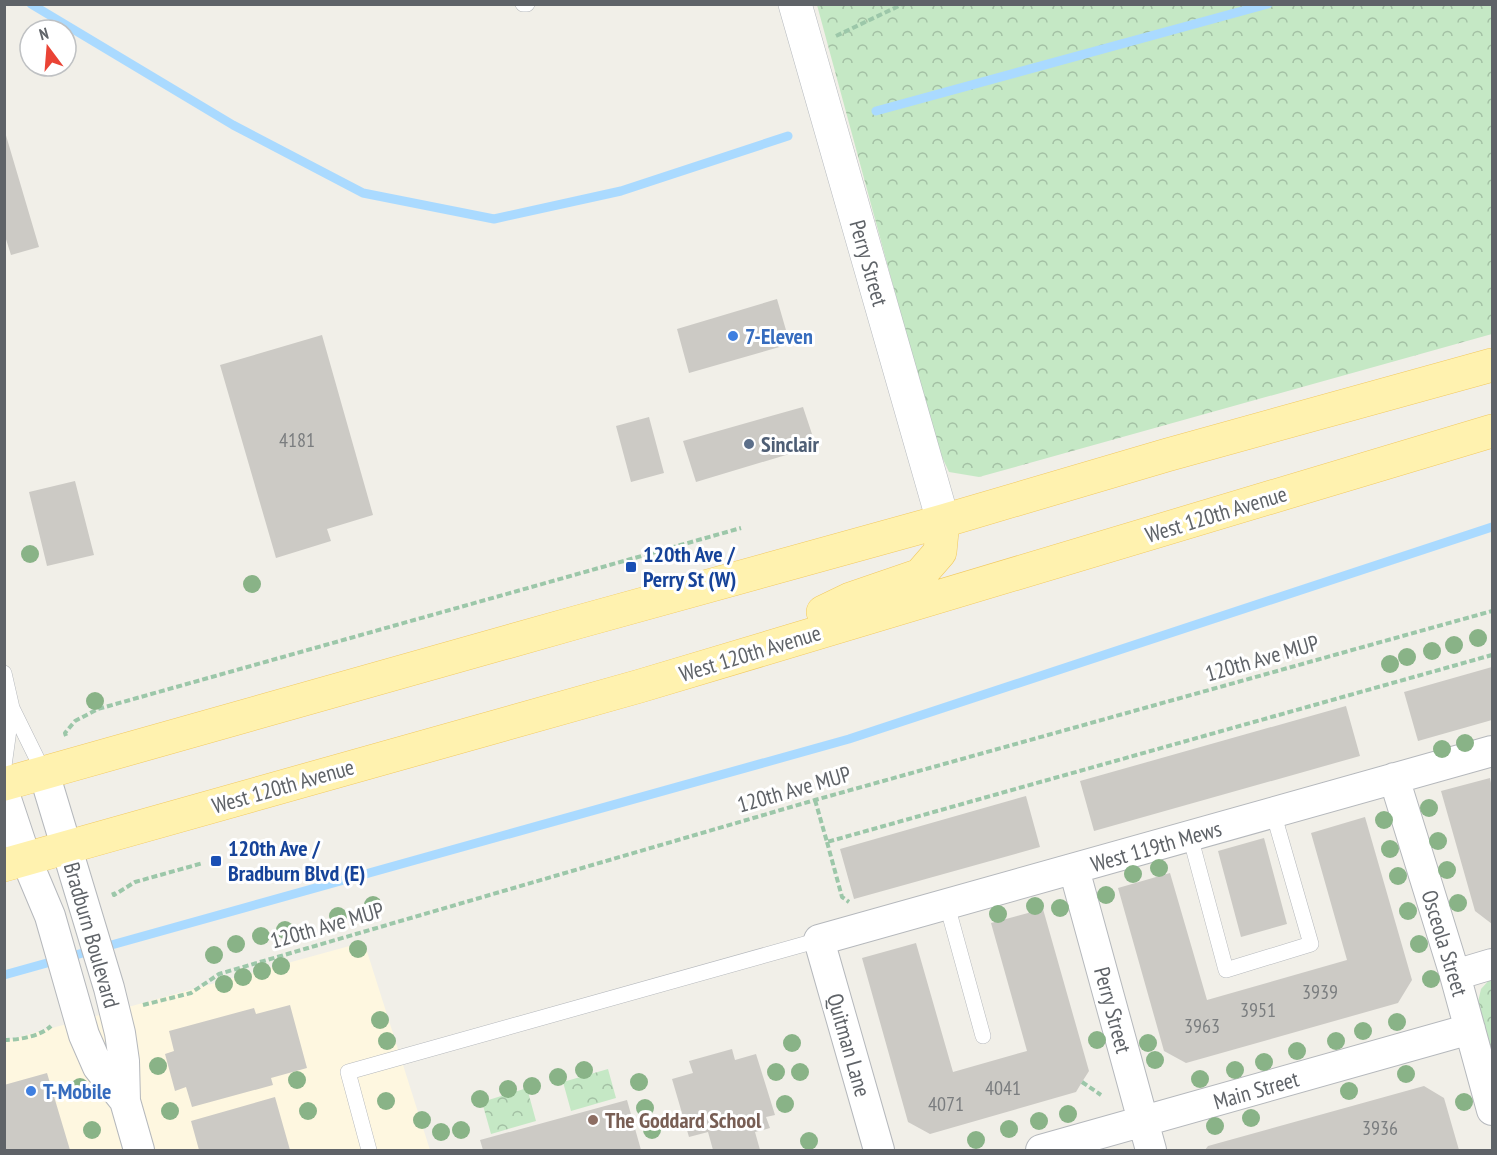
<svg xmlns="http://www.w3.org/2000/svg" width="1497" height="1155" viewBox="0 0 1497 1155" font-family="'PT Sans Narrow',sans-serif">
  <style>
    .commercial { fill: #fef7e0 }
    .forest { fill: url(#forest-crowns) }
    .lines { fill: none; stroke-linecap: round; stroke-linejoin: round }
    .stream { stroke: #aadaff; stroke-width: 9 }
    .building { fill: #cccac5 }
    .lane-casing { stroke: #b5b8bc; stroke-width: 16 }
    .street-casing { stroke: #b5b8bc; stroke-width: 32 }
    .secondary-casing { stroke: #b6babf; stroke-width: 34 }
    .primary-casing { stroke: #f2c960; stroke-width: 34 }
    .path { stroke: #9cc7a9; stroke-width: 4; stroke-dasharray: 6 3; stroke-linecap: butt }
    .lane { stroke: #fff; stroke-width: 15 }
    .street { stroke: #fff; stroke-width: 30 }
    .secondary { stroke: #fff; stroke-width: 33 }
    .primary { stroke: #fff2af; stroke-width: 33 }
    .tree { fill: #89b387 }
    .shop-dot { fill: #3f7fe0; stroke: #fff; stroke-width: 2 }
    .service-dot { fill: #5c6f8a; stroke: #fff; stroke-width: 2 }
    .transit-dot { fill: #1a4fb4; stroke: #fff; stroke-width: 2 }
    .education-dot { fill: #8d6e63; stroke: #fff; stroke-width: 2 }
    .labels { text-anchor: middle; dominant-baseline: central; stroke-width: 6; stroke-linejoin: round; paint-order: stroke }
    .number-label { font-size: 20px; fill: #7a7d7f }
    .street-label { font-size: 22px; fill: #5f6368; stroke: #fff }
    .shop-label { font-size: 22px; font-weight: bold; fill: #366cbe; stroke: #fff; text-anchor: start }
    .service-label { font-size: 22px; font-weight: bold; fill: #4e5e75; stroke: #fff; text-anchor: start }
    .transit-label { font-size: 22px; font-weight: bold; fill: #164399; stroke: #fff; text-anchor: start }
    .education-label { font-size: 22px; font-weight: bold; fill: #785e54; stroke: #fff; text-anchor: start }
  </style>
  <defs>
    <pattern id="forest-crowns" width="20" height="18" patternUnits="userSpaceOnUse" patternTransform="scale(1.5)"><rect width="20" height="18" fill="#c5e8c5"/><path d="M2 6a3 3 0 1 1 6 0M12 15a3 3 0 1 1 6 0" fill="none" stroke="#a3c0a4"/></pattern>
  </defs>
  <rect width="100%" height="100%" fill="#f1efe8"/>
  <path class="commercial" d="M364 942 430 1150H5V1041Z"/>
  <path class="forest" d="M817 5H1492V334L979 477 949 472 936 444Z
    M1492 977V1053L1478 1002 1481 989Z
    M608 1069 616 1098 571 1111 563 1082Z
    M527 1088 536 1121 491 1134 482 1102Z"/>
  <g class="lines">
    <path class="stream" d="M31 4 233 125 363 193 494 219 621 191 788 136
      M876 111 1268 4
      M4 975 849 739 1492 527"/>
  </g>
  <path class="building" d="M5 132 39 247 11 255 4 233Z
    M777 299 790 344 689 373 677 329Z
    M322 335 373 515 327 529 331 541 276 558 220 365Z
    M803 407 816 446 696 482 683 441Z
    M649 417 664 473 631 482 616 426Z
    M75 481 94 555 47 566 29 492Z
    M1492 667V720L1418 741 1404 692Z
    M1346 706 1360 756 1094 831 1080 781Z
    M1490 778 1492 788V924L1475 911 1441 791Z
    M1026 796 1040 847 854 899 840 849Z
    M1365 817 1412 980 1398 1003 1186 1063 1164 1051 1118 888 1170 873 1207 1000 1347 960 1311 833Z
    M1264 838 1287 924 1241 937 1218 851Z
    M1043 909 1089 1071 1082 1082 1076 1092 930 1134 908 1122 862 958 916 943 953 1072 1027 1051 991 923Z
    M290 1005 307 1068 271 1078 273 1085 192 1107 186 1087 175 1091 165 1054 174 1051 169 1031 254 1008 256 1014Z
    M732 1049 735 1060 756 1054 775 1115 766 1117 770 1128 755 1132 760 1150H713L708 1132 689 1137 672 1079 693 1073 689 1061Z
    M47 1073 70 1150H4V1085Z
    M1424 1086 1444 1098 1459 1150H1205L1208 1146Z
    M275 1097 290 1150H199L191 1121Z
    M627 1100 641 1150H483L480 1140Z"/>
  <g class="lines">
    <g class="lane-casing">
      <path id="lane" d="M523 4H527
        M4 673 12 708 44 773
        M4 766 12 708
        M1190 836 1226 970 1311 944 1273 812
        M947 905 983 1036
        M369 1150 348 1072 819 940"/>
    </g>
    <g class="street-casing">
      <path id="street" d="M44 773 109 988 120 1033 124 1061 125 1101 139 1150
        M1394 778 1455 975 1492 1110
        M4 793 26 859 50 916 84 1035 98 1067 125 1101
        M1074 869 1151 1150
        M1455 975 1492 964
        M879 1150 819 940 1492 751
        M1041 1150 1470 1029"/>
    </g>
    <g class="secondary-casing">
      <path id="secondary" d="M795 4 943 521"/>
    </g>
    <g class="primary-casing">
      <path id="primary" d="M823 612 850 599 920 575 940 552 943 521
        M4 784 578 622 943 521 1167 455 1492 365
        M4 865 640 686 1492 431"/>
    </g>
    <path class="path" d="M836 36 903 4
      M66 736 65 733 75 721 98 709 741 528
      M815 800 827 842 1492 655
      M827 842 842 897 849 902
      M113 892 114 895 135 882 203 863
      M143 1005 191 993 219 974 815 800 1492 611
      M4 1040C19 1040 41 1036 51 1026
      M1082 1082 1101 1095"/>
    <use href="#lane" class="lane"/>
    <use href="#street" class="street"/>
    <use href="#secondary" class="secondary"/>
    <use href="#primary" class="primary"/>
  </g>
  <g class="tree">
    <circle cx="30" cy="554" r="9"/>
    <circle cx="252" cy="584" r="9"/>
    <circle cx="1478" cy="638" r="9"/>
    <circle cx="1454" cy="645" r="9"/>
    <circle cx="1432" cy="651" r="9"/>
    <circle cx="1407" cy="657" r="9"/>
    <circle cx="1390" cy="664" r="9"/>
    <circle cx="95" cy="701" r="9"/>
    <circle cx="1465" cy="743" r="9"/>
    <circle cx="1442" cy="749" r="9"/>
    <circle cx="1429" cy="808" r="9"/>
    <circle cx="1384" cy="820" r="9"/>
    <circle cx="1438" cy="841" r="9"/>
    <circle cx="1390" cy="849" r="9"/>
    <circle cx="1159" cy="868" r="9"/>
    <circle cx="1447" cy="870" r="9"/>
    <circle cx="1133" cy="874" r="9"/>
    <circle cx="1398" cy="876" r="9"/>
    <circle cx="1106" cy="895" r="9"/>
    <circle cx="1458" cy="903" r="9"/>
    <circle cx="373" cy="905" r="9"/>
    <circle cx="1035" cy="906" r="9"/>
    <circle cx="1060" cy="908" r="9"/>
    <circle cx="1408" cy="911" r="9"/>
    <circle cx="998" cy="914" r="9"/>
    <circle cx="338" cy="916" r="9"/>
    <circle cx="285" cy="930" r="9"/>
    <circle cx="261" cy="936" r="9"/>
    <circle cx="236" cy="944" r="9"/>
    <circle cx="1419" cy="944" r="9"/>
    <circle cx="358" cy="949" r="9"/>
    <circle cx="214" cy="955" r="9"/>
    <circle cx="281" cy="966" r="9"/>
    <circle cx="262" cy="971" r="9"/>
    <circle cx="243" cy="977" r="9"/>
    <circle cx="1431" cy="979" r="9"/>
    <circle cx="224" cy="984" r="9"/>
    <circle cx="380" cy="1020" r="9"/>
    <circle cx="1397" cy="1022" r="9"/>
    <circle cx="1363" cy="1031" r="9"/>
    <circle cx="1097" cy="1040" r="9"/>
    <circle cx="387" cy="1041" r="9"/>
    <circle cx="1336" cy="1041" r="9"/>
    <circle cx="792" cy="1043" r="9"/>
    <circle cx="1148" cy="1043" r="9"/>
    <circle cx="1297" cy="1051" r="9"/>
    <circle cx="1155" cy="1060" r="9"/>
    <circle cx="1264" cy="1062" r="9"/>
    <circle cx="158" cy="1066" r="9"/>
    <circle cx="584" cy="1070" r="9"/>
    <circle cx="1235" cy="1070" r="9"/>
    <circle cx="776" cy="1072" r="9"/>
    <circle cx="800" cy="1072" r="9"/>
    <circle cx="1406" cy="1074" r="9"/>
    <circle cx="558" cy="1077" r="9"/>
    <circle cx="1200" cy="1079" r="9"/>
    <circle cx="297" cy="1080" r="9"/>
    <circle cx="639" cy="1082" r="9"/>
    <circle cx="532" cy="1086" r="9"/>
    <circle cx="80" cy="1087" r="9"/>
    <circle cx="508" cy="1089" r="9"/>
    <circle cx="1349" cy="1091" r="9"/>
    <circle cx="480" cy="1099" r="9"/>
    <circle cx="386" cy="1101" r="9"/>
    <circle cx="1464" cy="1102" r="9"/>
    <circle cx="785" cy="1104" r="9"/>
    <circle cx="645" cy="1108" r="9"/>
    <circle cx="170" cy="1111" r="9"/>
    <circle cx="308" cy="1111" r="9"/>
    <circle cx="1068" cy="1114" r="9"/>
    <circle cx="1251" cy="1118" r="9"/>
    <circle cx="422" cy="1120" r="9"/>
    <circle cx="1039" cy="1121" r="9"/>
    <circle cx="1215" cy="1126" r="9"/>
    <circle cx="1009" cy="1129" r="9"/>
    <circle cx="92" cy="1130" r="9"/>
    <circle cx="461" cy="1130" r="9"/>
    <circle cx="652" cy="1130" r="9"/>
    <circle cx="441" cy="1132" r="9"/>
    <circle cx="976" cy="1140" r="9"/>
    <circle cx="809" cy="1141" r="9"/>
  </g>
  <g class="shop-dot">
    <circle cx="733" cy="336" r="6"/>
    <circle cx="31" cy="1091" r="6"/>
  </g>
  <circle class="service-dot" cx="749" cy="444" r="6"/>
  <g class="transit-dot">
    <rect x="625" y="561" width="12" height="12" rx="3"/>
    <rect x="210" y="855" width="12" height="12" rx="3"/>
  </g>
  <circle class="education-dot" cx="593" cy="1120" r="6"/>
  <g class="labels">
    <g class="number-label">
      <text x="297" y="440">4181</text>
      <text x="1320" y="992">3939</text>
      <text x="1258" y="1010">3951</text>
      <text x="1202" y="1026">3963</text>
      <text x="1003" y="1088">4041</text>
      <text x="946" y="1104">4071</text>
      <text x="1380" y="1128">3936</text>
    </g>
    <g class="street-label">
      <text transform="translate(869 263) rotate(74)">Perry Street</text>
      <text transform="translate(1216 514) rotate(-17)">West 120th Avenue</text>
      <text transform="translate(750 653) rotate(-17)">West 120th Avenue</text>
      <text transform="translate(1262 658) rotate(-16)">120th Ave MUP</text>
      <text transform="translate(283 786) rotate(-16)">West 120th Avenue</text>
      <text transform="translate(794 789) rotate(-16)">120th Ave MUP</text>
      <text transform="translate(1156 846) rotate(-16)">West 119th Mews</text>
      <text transform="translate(327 925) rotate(-16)">120th Ave MUP</text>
      <text transform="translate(92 935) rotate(74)">Bradburn Boulevard</text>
      <text transform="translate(1445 943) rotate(73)">Osceola Street</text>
      <text transform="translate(1113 1010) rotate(75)">Perry Street</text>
      <text transform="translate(849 1045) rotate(74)">Quitman Lane</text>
      <text transform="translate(1256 1090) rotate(-16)">Main Street</text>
    </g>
    <g class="shop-label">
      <text x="745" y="336">7-Eleven</text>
      <text x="43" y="1091">T-Mobile</text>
    </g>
    <g class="service-label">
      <text x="761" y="444">Sinclair</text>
    </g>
    <g class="transit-label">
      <text x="643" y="554">120th Ave /<tspan x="643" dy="25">Perry St (W)</tspan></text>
      <text x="228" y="848">120th Ave /<tspan x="228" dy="25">Bradburn Blvd (E)</tspan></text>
    </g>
    <g class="education-label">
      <text x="605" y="1120">The Goddard School</text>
    </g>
  </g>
  <rect width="1497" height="1155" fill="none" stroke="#5f6368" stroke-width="12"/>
  <g transform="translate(48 48) rotate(344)"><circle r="28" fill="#ffffff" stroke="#bfc1c3" stroke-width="1.5"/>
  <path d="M0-4.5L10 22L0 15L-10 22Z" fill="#ea4335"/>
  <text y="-9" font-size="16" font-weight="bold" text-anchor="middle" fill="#5f6368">N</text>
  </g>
</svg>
